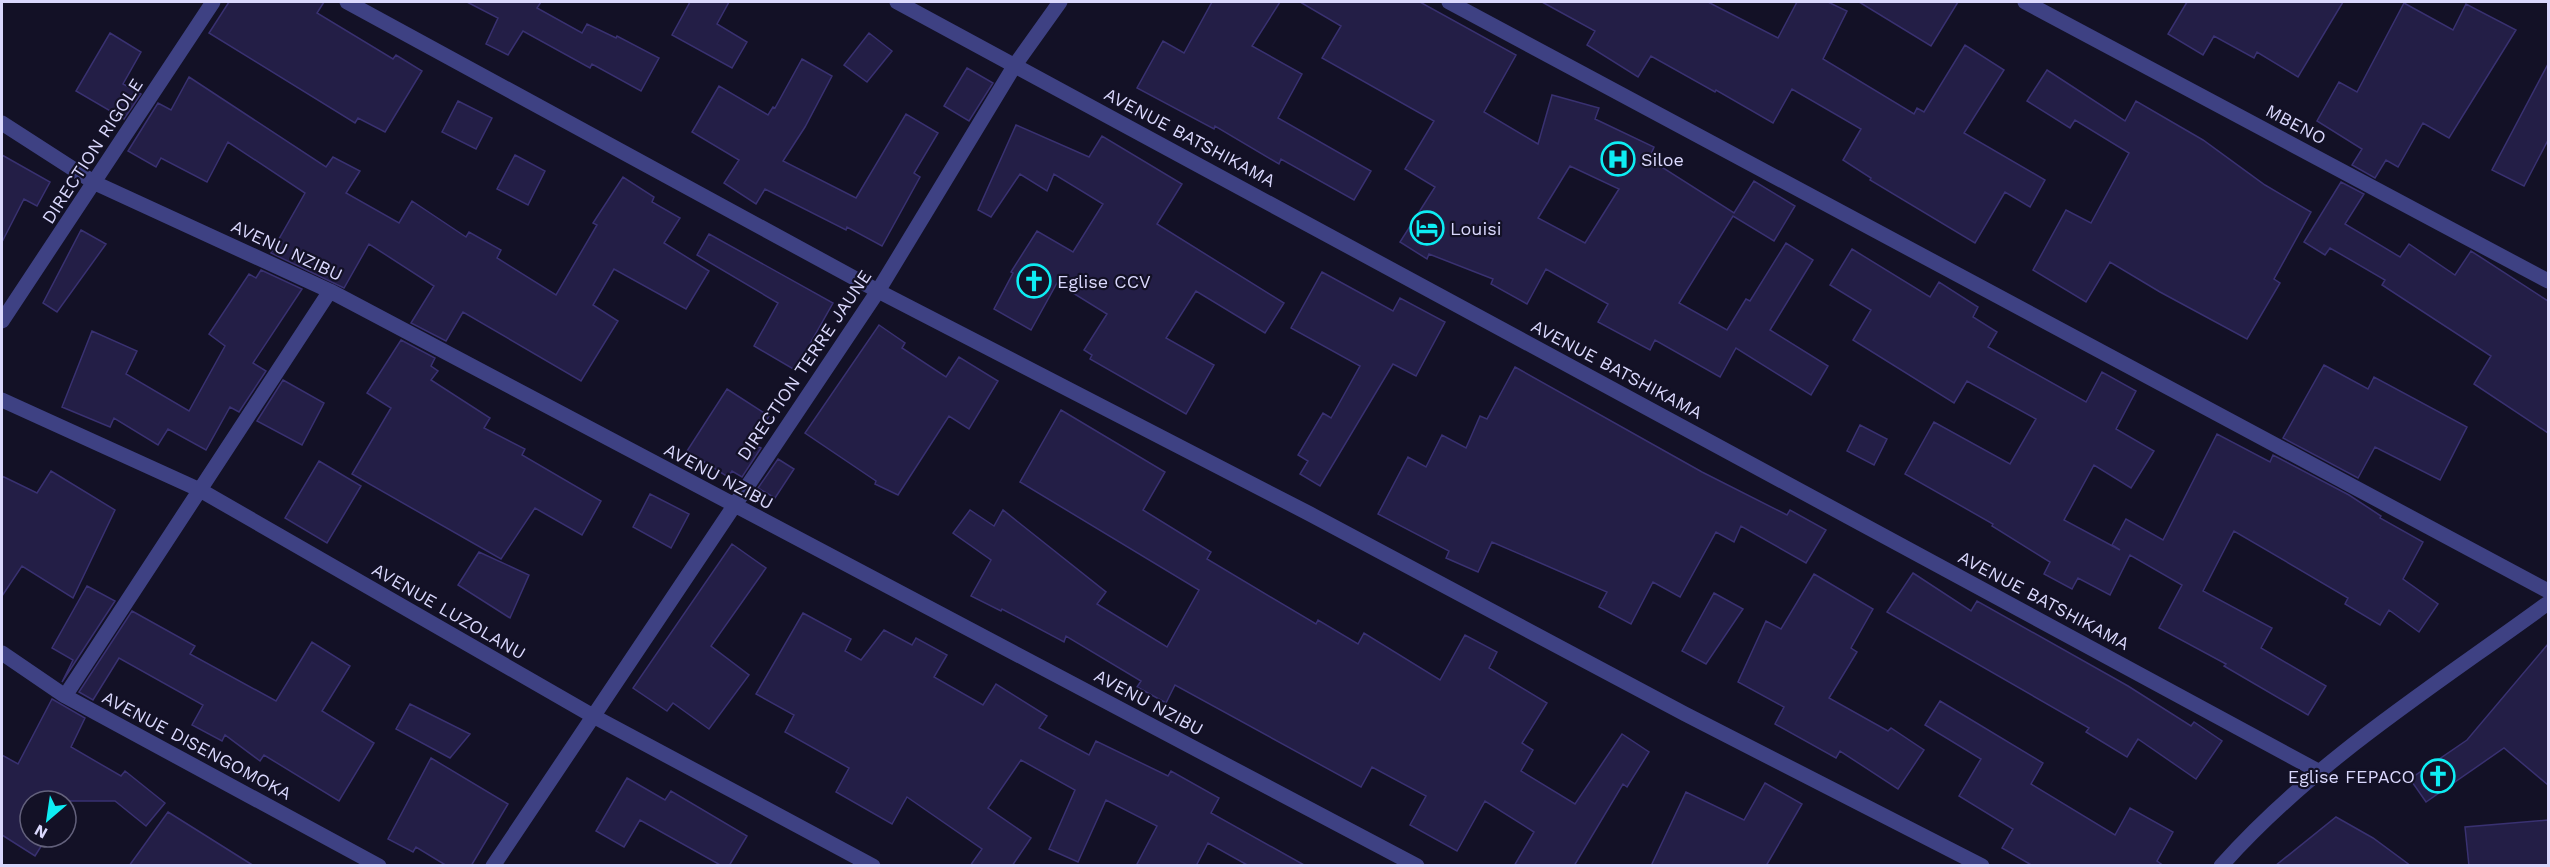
<svg xmlns="http://www.w3.org/2000/svg" width="2550" height="867" viewBox="0 0 2550 867" font-family="'Work Sans',sans-serif">
  <style>
    .building { fill: #231e46; stroke: #393171; stroke-width: 1.5; fill-rule: evenodd }
    .lines { fill: none; stroke-linecap: round; stroke-linejoin: round }
    .minor { stroke: #3e4183; stroke-width: 15 }
    .labels { text-anchor: middle; dominant-baseline: central; stroke-width: 4.5; stroke-linejoin: round; paint-order: stroke }
    .street-label { font-size: 18px; fill: #dad8fd; stroke: #131126 }
    .poi-label { font-size: 18px; fill: #dad8fd; stroke: #131126; text-anchor: start }
  </style>
  <rect width="100%" height="100%" fill="#131126"/>
  <path class="building" d="M229 2H324L317 13 393 59 396 55 422 71 385 132 358 118 355 123 209 33Z
    M467 2H541L537 8 582 33 587 24 616 38 617 36 659 58 641 91 592 64 590 68 523 31 508 55 486 44 498 18Z
    M690 2H729L717 24 747 42 732 68 672 35Z
    M1212 2H1280L1252 46 1302 74 1278 118 1371 171 1354 200 1281 159 1279 164 1215 126 1214 129 1137 88 1163 41 1184 53Z
    M1300 2H1420L1516 55 1484 112 1538 144 1552 95 1599 108 1595 119 1654 147 1649 159 1734 213 1754 181 1795 206 1774 241 1733 216 1679 303 1727 330 1746 299 1750 301 1786 243 1813 260 1770 330 1828 366 1811 395 1736 348 1720 377 1655 340 1650 350 1598 322 1608 304 1546 269 1527 304 1491 284 1493 279 1429 254 1427 259 1400 242 1435 187 1405 169 1434 121 1322 58 1341 26ZM1570 166 1619 189 1585 243 1538 218Z
    M1542 2H1708L1778 38 1797 2H1828L1847 11 1823 59 1914 114 1917 108 1924 112 1965 45 2004 70 1964 133 2045 180 2030 207 2005 192 1975 243 1870 180 1871 178 1843 160 1861 129 1792 89 1773 123 1716 90 1715 92 1651 56 1638 77 1587 45 1595 31Z
    M1859 2H1958L1931 46Z
    M2187 2H2343L2298 77 2257 52 2254 58 2214 36 2203 55 2168 34Z
    M2404 3 2453 30 2466 4 2516 30 2449 138 2423 123 2398 167 2386 160 2375 178 2352 165 2362 149 2317 121 2339 82 2357 92Z
    M110 33 141 52 123 84 141 94 124 119 76 91Z
    M869 33 892 51 867 82 844 65Z
    M802 59 832 76 805 127 783 161 856 198 906 114 938 133 914 173 920 177 882 246 847 227 846 230 765 189 756 204 724 183 739 160 692 132 719 86 768 115 773 107 775 108Z
    M2548 64V140L2524 186 2492 170Z
    M967 68 993 83 969 121 944 106Z
    M2047 70 2125 121 2136 101 2203 140 2265 185 2311 212 2274 279 2280 283 2247 339 2160 292 2110 262 2086 302 2033 270 2066 210 2091 223 2129 153 2075 120 2070 128 2027 101Z
    M189 77 326 167 333 157 360 171 346 193 399 223 412 201 466 237 469 232 501 250 497 258 556 295 597 225 593 223 623 177 654 197 652 202 680 218 664 243 709 271 686 309 614 269 593 305 618 321 581 381 463 312 446 341 411 323 434 286 369 244 344 288 271 253 305 193 228 142 207 182 161 158 156 167 128 151 158 103 171 110Z
    M458 101 492 118 476 149 442 132Z
    M1016 125 1089 157 1102 136 1182 184 1157 224 1284 303 1265 333 1196 291 1166 338 1214 365 1186 414 1090 359 1092 355 1084 350 1107 314 1057 283 1031 330 994 309 1013 273 1011 272 1037 231 1073 252 1103 204 1054 174 1047 191 1020 174 991 217 978 210Z
    M2 155 50 182 37 206 24 199 2 242Z
    M515 155 545 171 528 205 497 189Z
    M2341 182 2364 194 2345 224 2400 257 2409 244 2455 275 2471 251 2548 301V433L2474 384 2491 356 2382 285 2385 280 2330 248 2325 255 2304 242Z
    M81 230 106 244 57 312 43 303Z
    M709 234 833 303 795 370 754 346 778 303 697 255Z
    M1852 249 1930 297 1939 282 1978 307 1973 317 1997 332 1988 347 2086 402 2102 372 2136 391 2116 429 2154 451 2131 488 2094 465 2064 520 2120 550 2112 545 2126 519 2163 540 2217 434 2270 462 2273 455 2349 495 2381 516 2380 518 2423 542 2403 579 2438 604 2419 632 2389 610 2380 625 2345 604 2348 598 2234 531 2203 591 2272 628 2261 648 2326 686 2308 715 2224 666 2226 664 2159 628 2182 585 2130 555 2110 595 2078 578 2072 589 2044 574 2050 562 1992 526 1993 524 1905 474 1934 422 2010 464 2036 419 1967 381 1954 403 1853 340 1871 310 1830 285Z
    M261 270 302 289 253 363 266 371 239 412 230 407 206 450 168 429 158 445 114 418 110 427 62 407 92 331 137 351 126 374 189 411 225 346 209 334 249 274 256 278Z
    M1322 272 1393 311 1400 298 1445 322 1416 376 1393 364 1320 486 1300 474 1308 461 1298 455 1323 413 1331 418 1360 366 1291 328Z
    M879 325 905 343 902 348 946 377 959 357 998 381 969 429 949 416 898 495 875 484 876 481 805 433Z
    M401 340 435 358 431 366 438 371 431 380 490 418 484 428 525 449 522 455 601 501 582 535 535 508 501 559 352 474 391 408 367 393Z
    M2324 365 2368 389 2374 377 2467 427 2440 480 2375 447 2358 478 2283 438Z
    M1515 367 1702 472 1787 515 1790 510 1826 530 1806 563 1741 526 1734 542 1716 532 1680 597 1653 582 1631 624 1599 607 1607 592 1492 542 1478 572 1446 558 1449 551 1378 514 1408 457 1426 467 1442 435 1466 448 1480 416 1487 419Z
    M283 380 324 403 302 445 257 421Z
    M727 389 769 416 754 444 761 448 742 477 732 471 728 477 687 451Z
    M1061 410 1165 472 1143 510 1211 552 1207 559 1316 624 1318 620 1358 644 1364 633 1440 680 1465 635 1497 652 1489 668 1547 703 1522 743 1533 750 1521 771 1575 804 1622 734 1649 752 1627 787 1623 784 1574 866H1514L1534 832 1485 801 1457 851 1410 825 1426 796 1372 767 1361 787 1175 685 1166 703 1137 687 1141 681 1066 636 1064 642 1002 609 1001 611 971 596 991 560 953 533 970 510 994 526 1003 510 1106 592 1097 604 1167 647 1199 590 1020 482Z
    M1860 425 1887 439 1874 465 1847 451Z
    M778 459 794 469 775 498 758 488Z
    M319 461 361 486 327 543 285 518Z
    M51 471 115 510 73 598 22 566 2 596V476L37 493Z
    M650 494 689 514 671 548 633 527Z
    M732 544 766 568 711 646 749 675 709 729 673 703 667 711 633 688Z
    M479 552 529 575 510 618 458 585Z
    M1913 573 1971 611 1977 601 2128 686 2191 726 2194 722 2222 741 2196 779 2138 739 2127 757 2086 732 2089 728 1887 612Z
    M1814 574 1873 609 1851 648 1857 652 1829 698 1888 731 1891 728 1924 750 1898 789 1840 751 1836 758 1775 724 1784 707 1738 682 1766 621 1781 629Z
    M87 586 115 601 62 682 73 660 52 648Z
    M1714 593 1743 609 1706 664 1682 651Z
    M132 611 195 646 190 654 276 701 312 642 350 666 322 711 374 743 339 801 264 755 260 761 225 735 222 741 192 725 203 705 119 658 93 700 79 692Z
    M803 613 851 639 845 651 861 660 884 630 912 645 916 638 947 655 934 677 983 705 996 684 1047 716 1039 728 1089 755 1096 741 1168 776 1171 771 1219 798 1211 813 1306 866H1249L1208 843 1196 866H1136L1157 826 1106 800 1078 862 1049 849 1075 790 1021 760 988 808 1031 838 1012 866H970L982 849 907 797 892 824 836 792 849 768 785 732 794 715 756 694Z
    M2548 644V785L2504 748 2426 802 2410 779 2467 740Z
    M52 699 85 718 71 747 121 776 125 771 165 803 146 826 115 801H69L66 806V801H30V837H47L35 856 2 835V755L18 764Z
    M1940 701 2043 763 2031 784 2115 835 2130 808 2173 832 2157 861 2164 866H2033L2002 848 2013 829 1959 796 1981 759 1925 725Z
    M410 704 470 734 450 758 396 729Z
    M431 758 508 804 471 866H447L416 847 413 852 388 839Z
    M627 778 665 800 671 791 747 836 729 866H722L640 820 624 847 596 831Z
    M1765 783 1802 804 1766 866H1651L1686 792 1744 820Z
    M168 812 254 866H129Z
    M2336 817 2373 838 2411 866H2275Z
    M2548 820V866H2469L2465 827Z"/>
  <g class="lines">
    <path class="minor" d="M347 2 878 291 1310 514 1685 714 1982 866
      M897 2 2318 771
      M1449 2 2548 591
      M2025 2 2548 281
      M2 123 95 183 330 291 1417 866
      M2 321 213 2
      M2 400 200 490 593 716 873 866
      M2 653 65 696 379 866
      M65 696 330 291
      M493 866 878 291 1015 65 1060 2
      M2221 866C2314 761 2436 685 2548 603"/>
  </g>
  <defs>
    <g id="hospital-ring" transform="scale(1.725)"><circle r="9.5" fill="#131126" stroke="#0eedf3" stroke-width="1.5"/><path d="M-5-5h3v3.5h4V-5h3V5h-3V1.5h-4V5h-3Z" fill="#0eedf3"/></g>
    <g id="hotel-ring" transform="scale(1.725)"><circle r="9.5" fill="#131126" stroke="#0eedf3" stroke-width="1.5"/><path d="M-6-4.5h1.5V1H6V5H4.5V3h-9V5H-6ZM-4 0a1.8 1.8 0 1 1 3.6 0ZM.5 0V-2.5h3Q6-2.5 6 0Z" fill="#0eedf3"/></g>
    <g id="church-ring" transform="scale(1.725)"><circle r="9.5" fill="#131126" stroke="#0eedf3" stroke-width="1.5"/><path d="M-1.2-6h2.4v3.5h3.3v2.4h-3.3V6h-2.4V-.1h-3.3v-2.4h3.3Z" fill="#0eedf3"/></g>
  </defs>
  <g fill-rule="evenodd">
    <use href="#hospital-ring" x="1618" y="159"/>
    <use href="#hotel-ring" x="1427" y="228"/>
    <use href="#church-ring" x="1034" y="281"/>
    <use href="#church-ring" x="2438" y="776"/>
  </g>
  <g class="labels">
    <g class="street-label">
      <text transform="translate(2296 124) rotate(28)">MBENO</text>
      <text transform="translate(1190 137) rotate(28)">AVENUE BATSHIKAMA</text>
      <text transform="translate(92 151) rotate(-57)">DIRECTION RIGOLE</text>
      <text transform="translate(287 250) rotate(25)">AVENU NZIBU</text>
      <text transform="translate(804 365) rotate(-56)">DIRECTION TERRE JAUNE</text>
      <text transform="translate(1617 369) rotate(28)">AVENUE BATSHIKAMA</text>
      <text transform="translate(719 476) rotate(28)">AVENU NZIBU</text>
      <text transform="translate(2044 600) rotate(28)">AVENUE BATSHIKAMA</text>
      <text transform="translate(449 611) rotate(30)">AVENUE LUZOLANU</text>
      <text transform="translate(1149 702) rotate(28)">AVENU NZIBU</text>
      <text transform="translate(197 745) rotate(28)">AVENUE DISENGOMOKA</text>
    </g>
    <g class="poi-label">
      <text x="1641" y="159">Siloe</text>
      <text x="1450" y="228">Louisi</text>
      <text x="1057" y="281">Eglise CCV</text>
      <text x="2415" y="776" text-anchor="end">Eglise FEPACO</text>
    </g>
  </g>
  <rect width="2550" height="867" fill="none" stroke="#dad8fd" stroke-width="6"/>
  <g transform="translate(48 819) rotate(209)"><circle r="28" fill="#131126" stroke="#63617c" stroke-width="1.5"/>
  <path d="M0-4.5L10 22L0 15L-10 22Z" fill="#0eedf3"/>
  <text y="-9" font-size="16" font-weight="bold" text-anchor="middle" fill="#dad8fd">N</text>
  </g>
</svg>
